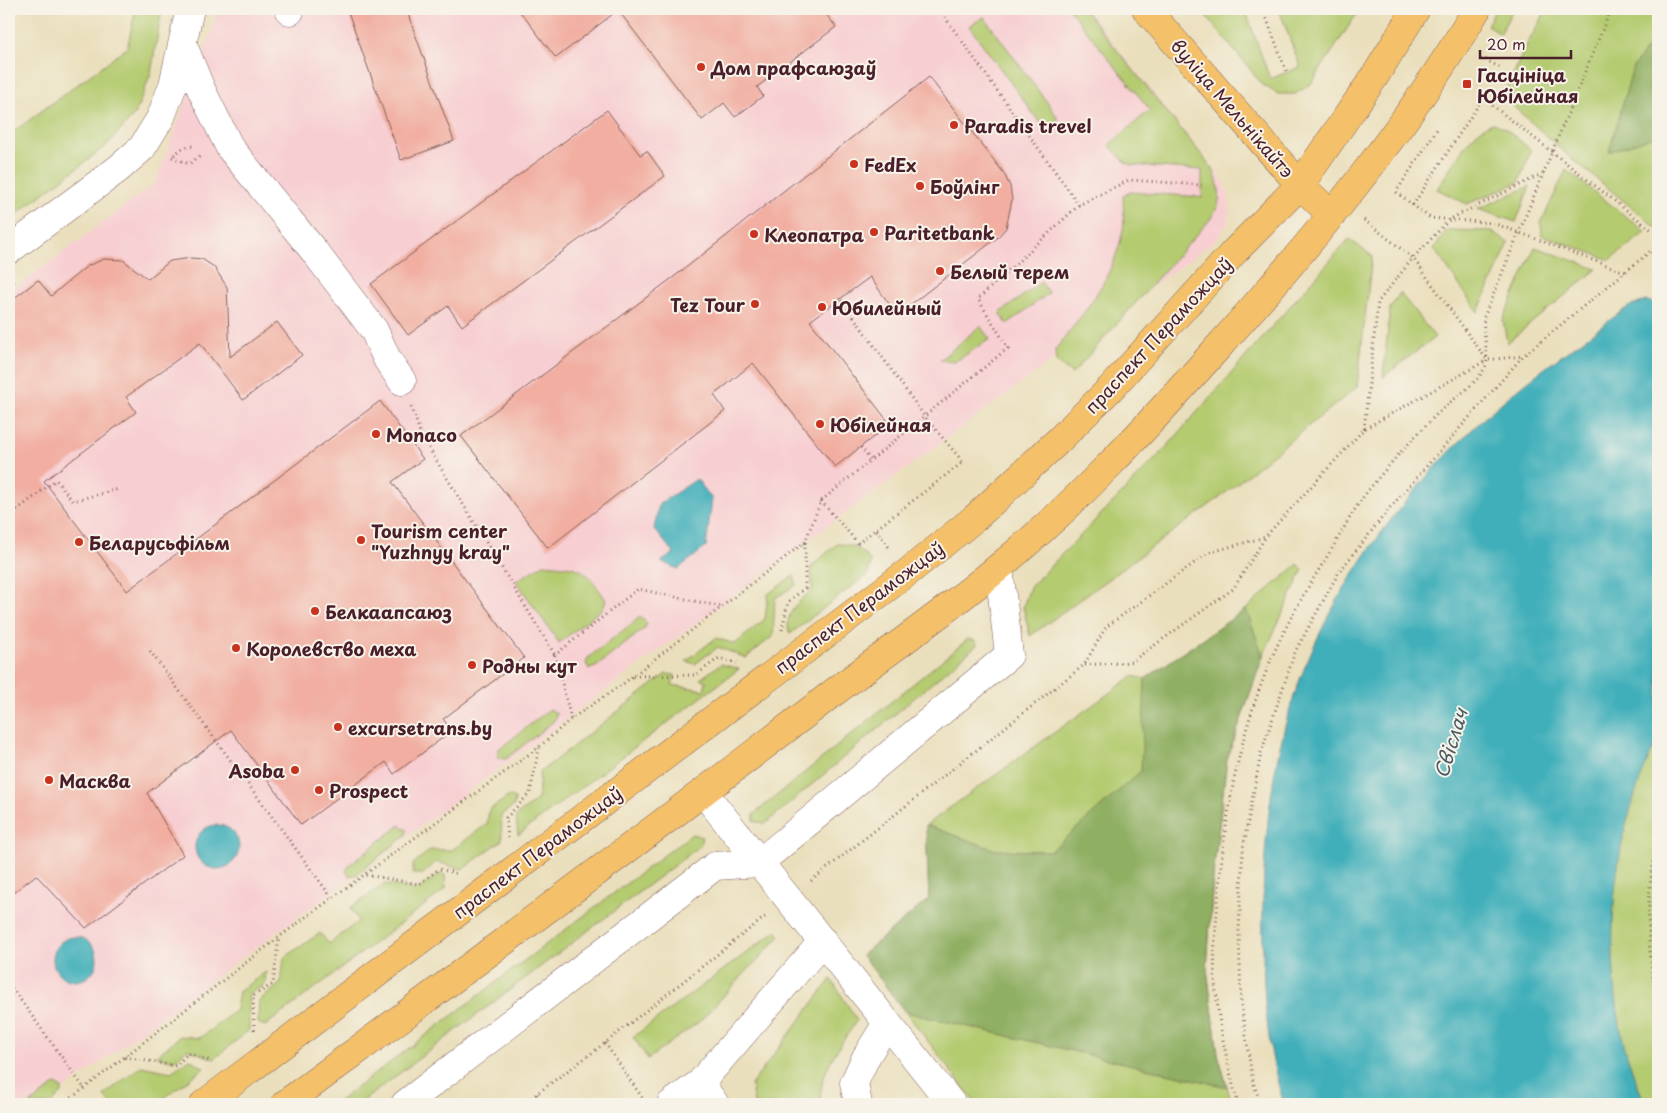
<svg xmlns="http://www.w3.org/2000/svg" width="1667" height="1113" viewBox="0 0 1667 1113" font-family="'Playpen Sans',sans-serif">
  <style>
    .built { fill: #f7cfd2 }
    .green { fill: #b4cb6f; stroke: #7f754d }
    .forest { fill: #8faf62; stroke: #6c6746 }
    .water { fill: #3fafba; stroke: #446772 }
    .building { fill: #f1aea1 }
    .lines { fill: none; stroke-linecap: round; stroke-linejoin: round }
    .minor-casing { stroke: #82625e; stroke-width: 29 }
    .major-casing { stroke: #82625e; stroke-width: 29 }
    .path { stroke: #82625e; stroke-width: 3; stroke-dasharray: 1 4; stroke-linecap: butt }
    .minor { stroke: #fff; stroke-width: 28 }
    .major { stroke: #f4c16b; stroke-width: 28 }
    .poi-dot { fill: #c8321e; stroke: #f7f3e8; stroke-width: 2 }
    .labels { text-anchor: middle; dominant-baseline: central; stroke-width: 4; stroke-linejoin: round; paint-order: stroke }
    .poi-label { font-size: 18px; font-weight: bold; fill: #4a1f2b; stroke: #f7f3e8; text-anchor: start }
    .street-label { font-size: 18px; fill: #4a1f2b; stroke: #f7f3e8 }
    .water-label { font-size: 19px; font-style: italic; fill: #465964; stroke: #f7f3e8 }
  </style>
  <rect width="100%" height="100%" fill="#f7f3e8"/>
  <filter id="ink" filterUnits="userSpaceOnUse"><feTurbulence type="fractalNoise" baseFrequency=".02" numOctaves="2"/><feDisplacementMap in="SourceGraphic" scale="10" xChannelSelector="R" yChannelSelector="G"/><feConvolveMatrix kernelMatrix="1 2 1 2 8 2 1 2 1" color-interpolation-filters="sRGB"/></filter>
  <filter id="wash" filterUnits="userSpaceOnUse"><feTurbulence type="fractalNoise" baseFrequency=".0096" numOctaves="4" result="noise"/><feDisplacementMap in="SourceGraphic" scale="20" xChannelSelector="R" yChannelSelector="G"/><feGaussianBlur stdDeviation="1.12" result="paint"/><feColorMatrix in="noise" values="0 0 0 0 0 0 0 0 0 0 0 0 0 0 0 0 0 1.4 0 .05"/><feComposite in="paint" operator="in"/></filter>
  <g filter="url(#wash)">
    <rect width="100%" height="100%" fill="#eadfbc"/>
    <path class="built" d="M217 9H1086L1221 178 1228 193 1230 209 1227 224 1217 239 44 1104H9V293L155 183 211 34Z"/>
    <path class="green" d="M136 9H162L151 73 135 114 106 146 9 220V135L127 48Z
      M1069 9H1084L1213 169C1221 193 1224 201 1208 222L1072 374 1056 362 1055 350C1084 313 1114 278 1123 230 1125 220 1123 207 1123 196L1130 192 1202 197V170L1131 165 1125 162 1109 145 1150 110Z
      M1200 9H1245L1270 79 1300 67 1279 9H1360L1311 84 1295 94H1278L1263 85Z
      M1496 9H1513L1500 34 1487 25Z
      M1547 9H1658V229L1571 158 1503 97 1525 48Z
      M984 17 1052 109 1058 119 1055 125 1049 128 1038 120 969 26Z
      M1494 123 1505 128 1531 150 1519 182 1467 204 1437 189C1450 170 1471 127 1494 123Z
      M1566 170 1646 232 1610 260 1542 235 1541 223Z
      M1530 186 1516 222 1478 209Z
      M1447 230 1491 231 1509 243 1478 312 1434 249Z
      M1349 239 1372 256 1357 387 1219 498 1030 636 1023 607 1030 587 1164 450Z
      M1535 247 1597 269 1507 343 1503 320Z
      M1041 282 1049 293 1007 324 1000 313Z
      M1400 293 1435 337 1383 377 1390 308Z
      M980 326 990 339 956 361 940 360Z
      M837 544C854 544 861 549 871 562L868 574 790 634C782 615 799 601 812 590L811 567Z
      M544 564C585 568 583 566 606 600L603 608 559 643 516 581Z
      M1298 564 1303 569 1263 656 1227 759 1213 876 1207 969 1218 1054 1232 1104H976L862 955 929 899 926 825 1133 676 1145 679 1246 609Z
      M794 575 796 585 775 598 773 636 746 658 718 647 695 664 686 661 716 638 735 644 765 619 768 594Z
      M640 617 647 623 645 628 596 667 589 669 586 663 589 657Z
      M968 639 976 641 977 645 765 824 754 821V814Z
      M721 664 739 669 518 835 516 816 538 799 540 772 666 674 675 675 672 685 704 690 706 681 700 679Z
      M550 709 557 714 554 721 506 759 497 758 499 749Z
      M1658 739V1104H1645C1636 1082 1627 1059 1622 1036 1603 937 1612 829 1658 739Z
      M509 796 515 799 514 806 501 815 502 840 463 869 436 862 423 874H413V864L430 850H452L487 824 489 810Z
      M400 825 407 830 406 835 356 875 349 876 346 871 349 865Z
      M692 834 702 837 700 846 359 1104H335Z
      M439 874 445 875 446 889 265 1026 258 1023 259 1001 281 983 284 958 320 933 329 944 359 921 350 908 385 884 417 890Z
      M776 931 780 936 700 1021 648 1059 633 1037Z
      M266 972 265 985 249 994V1030L214 1059 187 1049 174 1061 157 1056 180 1036 200 1038 236 1010 239 991Z
      M831 979 857 1020C841 1045 817 1073 821 1104H754L751 1085Z
      M190 1059 204 1068 156 1104H111L104 1095 141 1066 171 1072Z
      M56 1084 62 1088V1093L51 1104H30Z"/>
    <path class="forest" d="M1658 34V135L1609 152 1633 67Z
      M1246 609 1263 656 1227 759 1213 876 1207 969 1218 1054 1227 1087 905 1012 862 955 929 899 926 825 996 850 1051 851 1141 771 1145 679Z"/>
    <path class="water" d="M1647 301 1658 304V739C1612 829 1603 937 1622 1036 1627 1059 1636 1082 1645 1104H1284C1263 1039 1262 969 1263 901 1264 844 1270 785 1284 730 1314 612 1392 505 1479 423 1523 381 1575 347 1622 311L1632 305Z
      M697 479 712 499 706 547 678 569 661 562 674 553 654 529 659 504Z
      M195 847a22 22 0 1 1 44 0a22 22 0 1 1-44 0Z
      M53 959a22 22 0 1 1 44 0a22 22 0 1 1-44 0Z"/>
    <g id="blocks">
      <path class="building" d="M347 9H406L454 141 401 160Z
        M518 9H822L836 27 757 87 763 96 735 117 724 103 702 120 618 10 556 58Z
        M929 77 1003 172 1010 186 1012 200 1006 228 997 238 897 315 870 277 810 321 890 424 835 467 753 363 714 395 725 411 548 548 461 436 683 270Z
        M607 110 640 155 647 151 665 176 462 326 448 306 408 335 371 284Z
        M191 258 202 259 214 267 227 287 230 357 277 322 302 355 243 400 200 343 126 397 136 412 44 481 127 591 380 401 423 459 392 482 524 658 443 719 452 731 394 774 386 762 301 825 231 730 147 793 183 855 86 928 36 875 9 896V302L38 280 51 296 87 266 104 259 123 260 148 279 170 261Z"/>
    </g>
  </g>
  <g filter="url(#ink)">
    <use href="#blocks" fill-opacity="0" stroke="#82625e" stroke-width="1"/>
    <g class="lines">
      <g class="minor-casing">
        <path id="minor" d="M290 9V11
          M183 45 201 89 230 148 314 251 374 330 387 359 402 381
          M9 250 118 169 142 148 161 117 173 85 190 9
          M704 793 952 1104
          M700 1083 715 1104
          M405 1104 715 866 759 863 1009 655 999 568
          M671 1104 700 1083 823 941
          M858 1104 854 1083 866 1057 887 1023"/>
      </g>
      <g class="major-casing">
        <path id="major" d="M1146 9 1300 185 1332 215
          M204 1104 908 572 975 518 1058 441 1110 389 1235 251 1300 185 1375 76 1416 9
          M285 1104C467 969 650 834 829 696 886 653 945 612 999 567 1077 503 1146 428 1213 353 1310 245 1403 134 1477 9"/>
      </g>
      <path class="path" d="M939 9 1079 205
        M1263 9 1287 73
        M1482 60 1483 58 1502 69
        M174 155 184 147 195 146
        M172 157 189 164 200 156
        M1413 205 1396 192 1438 128
        M1364 220 1413 258 1487 360 1523 356
        M1625 272 1493 223 1430 218 1413 205 1483 98 1658 235
        M9 285 16 279
        M411 407 422 437 555 655
        M1364 429 1378 302 1413 258 1450 219 1542 174
        M861 447 870 460
        M821 501 858 543 963 462 925 417 840 298
        M9 516 56 480 73 501 119 489
        M876 530 891 550
        M782 630 788 602 805 588V542
        M150 651 332 898
        M1085 665 1131 662 1233 589 1265 538
        M633 676 696 675 719 658 737 663
        M571 719 555 655 638 589 723 607
        M508 838 506 818 530 793 539 748
        M1658 842C1643 902 1648 951 1658 1010
        M366 875 419 884 439 869 459 874
        M811 881 1084 665 1106 627 1208 553 1265 537 1364 429 1487 360
        M9 984 84 1088
        M254 1030 253 996 273 984 279 937
        M605 1043 643 1099
        M125 1057 176 1066 188 1053 211 1061
        M537 1094 545 1104
        M64 1104 279 937 539 747 571 719 624 683 805 542 821 501 1008 348 978 299 1079 205 1129 180 1202 185
        M523 1104 605 1043 765 917
        M1238 1104C1227 1063 1218 1022 1215 980 1213 954 1216 927 1218 901 1224 821 1237 742 1268 667 1284 627 1307 588 1330 552 1342 532 1353 510 1367 492 1389 464 1415 436 1440 411 1455 397 1478 384 1486 365 1489 355 1482 332 1484 317L1611 9
        M1261 1104 1253 1082 1241 1004 1239 931 1243 848 1261 753 1295 652 1339 572 1389 509 1523 356 1658 245"/>
      <use href="#minor" class="minor"/>
      <use href="#major" class="major"/>
    </g>
  </g>
  <g class="poi-dot">
    <circle cx="701" cy="67" r="5"/>
    <rect x="1462" y="79" width="10" height="10" rx="2.5"/>
    <circle cx="954" cy="125" r="5"/>
    <circle cx="854" cy="164" r="5"/>
    <circle cx="920" cy="186" r="5"/>
    <circle cx="874" cy="232" r="5"/>
    <circle cx="754" cy="234" r="5"/>
    <circle cx="940" cy="271" r="5"/>
    <circle cx="755" cy="304" r="5"/>
    <circle cx="822" cy="307" r="5"/>
    <circle cx="820" cy="424" r="5"/>
    <circle cx="376" cy="434" r="5"/>
    <circle cx="361" cy="540" r="5"/>
    <circle cx="79" cy="542" r="5"/>
    <circle cx="315" cy="611" r="5"/>
    <circle cx="236" cy="648" r="5"/>
    <circle cx="472" cy="665" r="5"/>
    <circle cx="338" cy="727" r="5"/>
    <circle cx="295" cy="770" r="5"/>
    <circle cx="49" cy="780" r="5"/>
    <circle cx="319" cy="790" r="5"/>
  </g>
  <g class="labels">
    <g class="poi-label">
      <text x="711" y="67">Дом прафсаюзаў</text>
      <text x="1477" y="74">Гасцініца<tspan x="1477" dy="21">Юбілейная</tspan></text>
      <text x="964" y="125">Paradis trevel</text>
      <text x="864" y="164">FedEx</text>
      <text x="930" y="186">Боўлінг</text>
      <text x="884" y="232">Paritetbank</text>
      <text x="764" y="234">Клеопатра</text>
      <text x="950" y="271">Белый терем</text>
      <text x="745" y="304" text-anchor="end">Tez Tour</text>
      <text x="832" y="307">Юбилейный</text>
      <text x="830" y="424">Юбілейная</text>
      <text x="386" y="434">Monaco</text>
      <text x="371" y="530">Tourism center<tspan x="371" dy="21">"Yuzhnyy kray"</tspan></text>
      <text x="89" y="542">Беларусьфільм</text>
      <text x="325" y="611">Белкаапсаюз</text>
      <text x="246" y="648">Королевство меха</text>
      <text x="482" y="665">Родны кут</text>
      <text x="348" y="727">excursetrans.by</text>
      <text x="285" y="770" text-anchor="end">Asoba</text>
      <text x="59" y="780">Масква</text>
      <text x="329" y="790">Prospect</text>
    </g>
    <g class="street-label">
      <text transform="translate(1233 108) rotate(49)">вуліца Мельнікайтэ</text>
      <text transform="translate(1158 335) rotate(-47)">праспект Пераможцаў</text>
      <text transform="translate(859 607) rotate(-37)">праспект Пераможцаў</text>
      <text transform="translate(537 852) rotate(-37)">праспект Пераможцаў</text>
    </g>
    <g class="water-label">
      <text transform="translate(1450 743) rotate(-73)">Свіслач</text>
    </g>
  </g>
  <rect width="1667" height="1113" fill="none" stroke="#f7f3e8" stroke-width="30"/>
  <path d="M1480 50v8h91v-8" fill="none" stroke="#4a1f2b" stroke-width="2.5"/>
  <text x="1487" y="50" font-size="15" fill="#4a1f2b" stroke="#f7f3e8" stroke-width="4" paint-order="stroke">20 m</text>
</svg>
